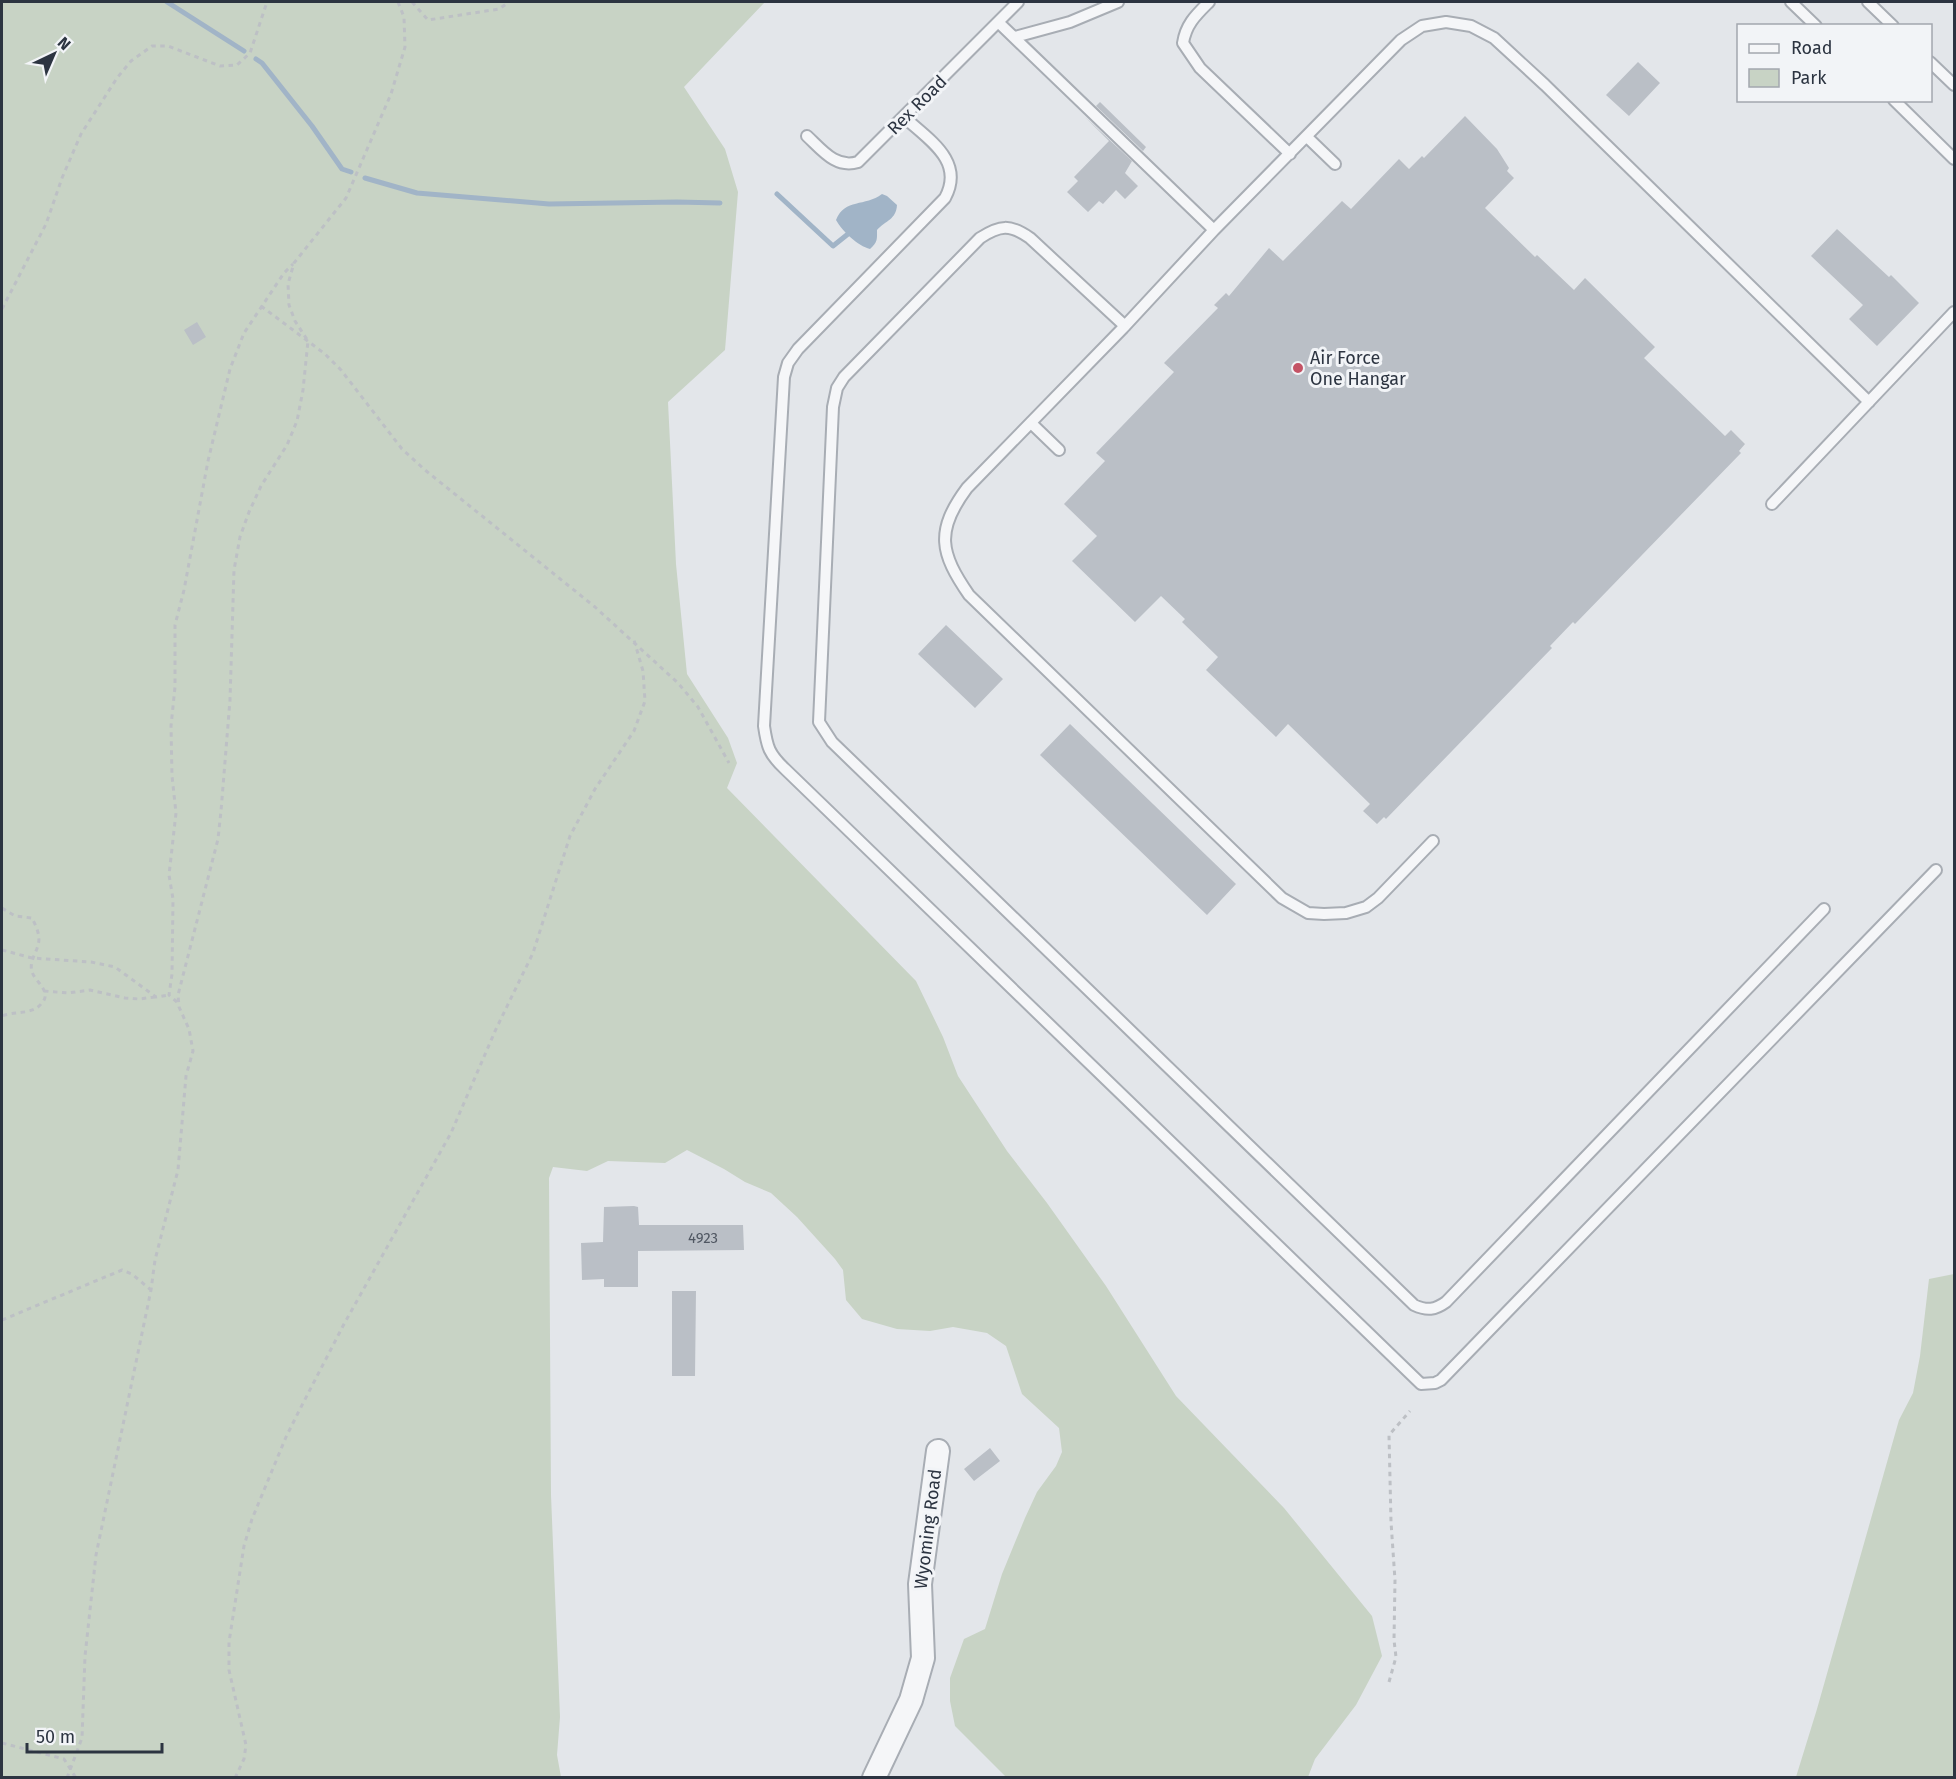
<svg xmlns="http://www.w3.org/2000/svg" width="1956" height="1779" viewBox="0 0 1956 1779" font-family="'Fira Sans',sans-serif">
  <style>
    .green { fill: #c8d3c5 }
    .water { fill: #a1b4c7 }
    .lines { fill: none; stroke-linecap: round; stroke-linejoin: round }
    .stream { stroke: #a1b4c7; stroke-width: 5 }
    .building { fill: #babfc6 }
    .service-casing { stroke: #a8adb4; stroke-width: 14 }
    .minor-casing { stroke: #a8adb4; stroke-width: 26 }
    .path { stroke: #bdc0c5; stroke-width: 3; stroke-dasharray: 4.5 4.5; stroke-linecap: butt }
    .service { stroke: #f5f6f8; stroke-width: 10 }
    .minor { stroke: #f5f6f8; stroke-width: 22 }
    .poi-dot { fill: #c45365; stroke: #f2f4f7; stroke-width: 2 }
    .labels { text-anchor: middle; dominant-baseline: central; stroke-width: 6; stroke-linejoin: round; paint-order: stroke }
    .number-label { font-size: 15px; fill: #505762 }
    .street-label { font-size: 18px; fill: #2c3441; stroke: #f2f4f7 }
    .poi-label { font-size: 18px; fill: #2c3441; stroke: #f2f4f7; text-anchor: start }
  </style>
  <rect width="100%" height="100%" fill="#e3e6ea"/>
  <path class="green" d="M2 2H765L684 87 725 149 738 192 725 350 668 402 676 564 687 674 728 738 737 763 727 788 916 981 943 1037 958 1076 1007 1151 1047 1203 1106 1286 1176 1396 1284 1508 1372 1616 1382 1656 1356 1705 1315 1759 1308 1777H1006L955 1726 950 1701V1678L964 1639 985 1629 1002 1574 1025 1518 1037 1492 1056 1466 1062 1452 1059 1428 1022 1394 1006 1346 987 1333 953 1327 930 1331 897 1329 862 1319 846 1300 843 1270 835 1259 797 1217 771 1193 745 1182 724 1169 687 1150 665 1163 608 1161 587 1171 553 1167 549 1178 551 1495 560 1717 557 1755 561 1777H2Z
    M1954 1274V1777H1796L1817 1709 1899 1420 1913 1393 1920 1356 1929 1279Z"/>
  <path class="water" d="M882 194 887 196 897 205C896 220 886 220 877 230 877 239 878 242 870 249 858 246 842 231 836 220 845 198 865 207 882 194Z"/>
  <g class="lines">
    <path class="stream" d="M167 2 244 51
      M256 59 262 63 312 126 342 169 351 172
      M365 178 417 193 549 204 677 202 720 203
      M777 194 833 246 848 234"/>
  </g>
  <path class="building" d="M1638 62 1660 83 1629 116 1606 95Z
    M1100 102 1146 147 1143 151 1096 106Z
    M1465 116 1497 149 1509 168 1507 171 1514 178 1485 208 1535 257 1537 255 1574 290 1585 278 1655 347 1644 358 1725 436 1731 430 1745 444 1739 451 1741 453 1575 624 1573 622 1550 646 1552 648 1386 819 1384 817 1377 824 1363 811 1370 804 1288 724 1276 737 1206 670 1218 657 1182 622 1185 619 1161 596 1135 622 1072 561 1097 536 1064 504 1105 461 1096 453 1174 372 1164 363 1218 308 1214 305 1226 293 1229 296 1269 248 1283 261 1342 201 1351 209 1399 159 1409 169 1422 156 1424 158Z
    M1085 117 1132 161 1125 173 1138 186 1125 199 1116 190 1103 204 1099 201 1088 212 1067 192 1078 181 1074 177 1109 141Z
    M1837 229 1889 277 1891 275 1919 303 1877 346 1849 319 1863 305 1811 256Z
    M197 322 206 337 193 345 184 330Z
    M946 625 1003 679 975 708 918 654Z
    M1070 724 1236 884 1207 915 1040 755Z
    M634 1206 638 1207 639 1225H743L744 1250 638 1251V1287H604V1279L582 1280 581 1243 603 1242 604 1207Z
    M672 1291H696L695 1376H672Z
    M990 1448 1000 1461 974 1481 964 1469Z"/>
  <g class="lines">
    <g class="service-casing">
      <path id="service" d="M1209 2C1196 15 1186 24 1183 43L1200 68 1290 154
        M1791 2 1816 26
        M1868 2 1893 26
        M998 22 1214 230
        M1015 37 1070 22 1118 2
        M1930 62 1954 85
        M1894 100 1954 159
        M904 117C929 140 965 161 945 198L798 349 788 363 784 377 764 726C767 747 769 754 785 769L1421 1384 1435 1383 1441 1380 1936 870
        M807 136C822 150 836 169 858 162L1018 2
        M1307 137 1335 164
        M1125 326 1030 238C1010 224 1000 225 980 238L844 377 837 388 833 407 819 722 832 742 1414 1305C1427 1311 1435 1310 1446 1302L1824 909
        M1031 423 1059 450
        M1772 504 1954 312
        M1433 841 1378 898 1366 907 1346 913 1324 914 1308 913 1282 898 969 595C940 553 935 531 967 488L1123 328 1214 230 1401 40 1422 26 1446 22 1471 26 1494 38 1545 85 1869 402"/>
    </g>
    <g class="minor-casing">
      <path id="minor" d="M874 1778 911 1700 923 1658 920 1584 938 1451"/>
    </g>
    <path class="path" d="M412 2 428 20 499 9 509 2
      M261 306 325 354 341 370 402 449 425 470 595 607 678 683 698 707 729 763
      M2 309 46 224 62 178 81 134 117 78 131 61 152 46H168L220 66 237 65 250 53 267 2
      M2 908 15 916 32 918C36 926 41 936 38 945 36 954 29 961 32 972 36 983 53 992 41 1004 32 1015 14 1011 2 1016
      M2 950 32 958 91 962 115 967 156 997 169 995
      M44 991 68 993 90 990 125 998 139 999 155 997
      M177 1002 169 995 172 974 173 899 169 875 176 813 172 776 171 726 175 687V625L184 590 208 461 230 369 244 333 284 273 293 264
      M2 1320 122 1270 132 1274 151 1290
      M1389 1682 1396 1657 1394 1640 1395 1580 1391 1522 1389 1435 1410 1411
      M2 1743 64 1759 76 1778
      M67 1778 82 1738 85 1656 96 1555 151 1290 155 1260 178 1170 186 1076 193 1051 189 1029 179 1007 178 995 218 839 221 811 230 700 234 570 240 537 249 512 261 486 287 445 297 421 303 390 308 341 295 321 289 305 288 284 294 263 346 198 391 94 405 47 404 17 398 2
      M235 1778 244 1759 246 1745 229 1670V1642L244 1546 252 1519 286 1437 299 1411 344 1324 451 1133 496 1029 533 953 570 836 595 789 634 731 645 701 643 671 634 640"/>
    <use href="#service" class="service"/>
    <use href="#minor" class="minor"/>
  </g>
  <circle class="poi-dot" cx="1298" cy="368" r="6"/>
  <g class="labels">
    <g class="number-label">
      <text x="703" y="1238">4923</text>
    </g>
    <g class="street-label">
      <text transform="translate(917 105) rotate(-45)">Rex Road</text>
      <text transform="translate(928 1529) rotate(-83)">Wyoming Road</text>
    </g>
    <g class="poi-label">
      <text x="1310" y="358">Air Force<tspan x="1310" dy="21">One Hangar</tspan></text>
    </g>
  </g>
  <rect width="1956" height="1779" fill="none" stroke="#2c3441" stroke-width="6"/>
  <rect x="1737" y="24" width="195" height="78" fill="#f2f4f7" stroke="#a3a7ae" stroke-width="1.5"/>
  <rect x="1749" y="44" width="30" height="9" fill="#f5f6f8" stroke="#a3a7ae" stroke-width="1.5"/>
  <text x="1791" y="54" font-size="18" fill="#2c3441">Road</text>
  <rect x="1749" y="69" width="30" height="18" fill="#c8d3c5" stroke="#a3a7ae" stroke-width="1.5"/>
  <text x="1791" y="84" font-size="18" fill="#2c3441">Park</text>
  <g transform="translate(54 54) rotate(44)" stroke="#f2f4f7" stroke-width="4.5" paint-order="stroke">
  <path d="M0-4.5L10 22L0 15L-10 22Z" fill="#2c3441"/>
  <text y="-9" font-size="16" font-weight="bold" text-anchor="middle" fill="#2c3441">N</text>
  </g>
  <path d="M27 1743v9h135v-9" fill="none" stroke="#2c3441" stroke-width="3"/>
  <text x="36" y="1743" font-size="18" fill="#2c3441" stroke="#f2f4f7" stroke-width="4.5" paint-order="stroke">50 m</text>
</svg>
